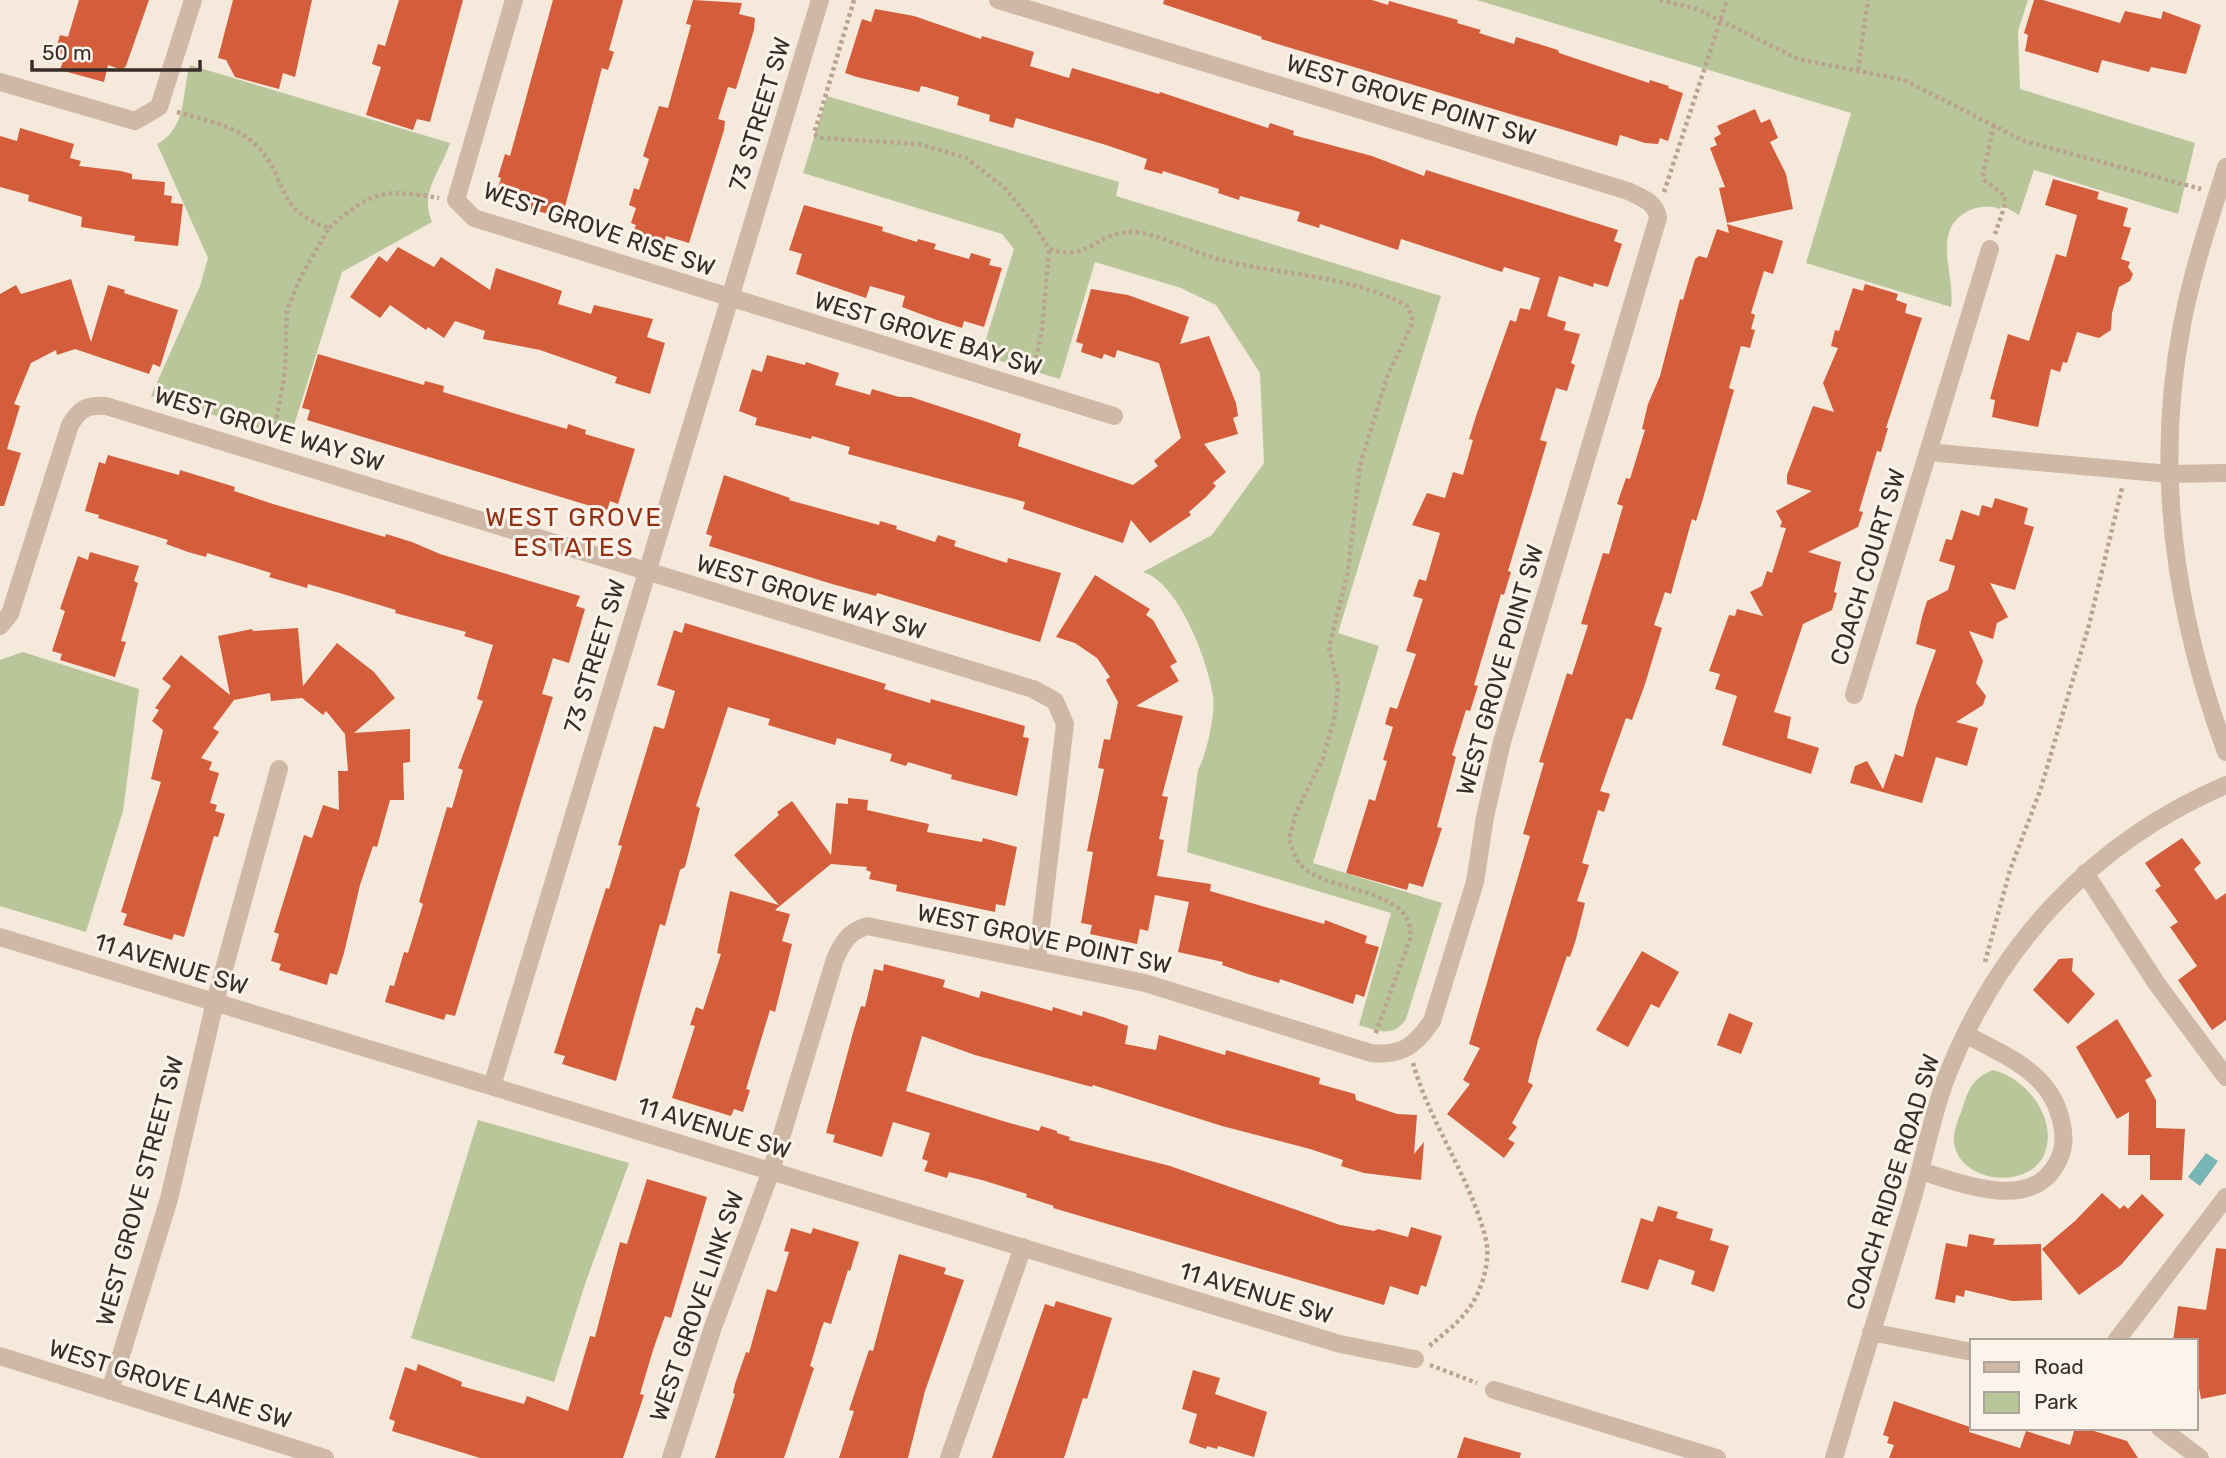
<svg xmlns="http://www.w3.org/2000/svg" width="2226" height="1458" viewBox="0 0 2226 1458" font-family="Rubik,sans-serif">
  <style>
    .green { fill: #b9c69a }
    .water { fill: #78b5b6 }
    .building { fill: #d45d3c }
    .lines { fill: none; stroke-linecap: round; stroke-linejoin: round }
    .path { stroke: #bba290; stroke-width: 4.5; stroke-dasharray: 3.5 3.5; stroke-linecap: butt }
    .minor { stroke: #cfb8a6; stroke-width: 18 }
    .labels { text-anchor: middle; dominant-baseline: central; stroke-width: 6; stroke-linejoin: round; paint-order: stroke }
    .street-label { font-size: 24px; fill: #3a2d28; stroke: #fcf3ea }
    .neighbourhood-label { font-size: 26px; letter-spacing: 2px; fill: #933117; stroke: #fcf3ea }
  </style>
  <rect width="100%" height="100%" fill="#f5e9dc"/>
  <path class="green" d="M1477 0H2028L2018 31 2020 89 2195 143 2178 214 2034 170 2019 215 2002 205 2000 209C1989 205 1979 206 1968 211 1930 231 1956 275 1951 307L1806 263 1851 113Z
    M190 65 450 143C441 171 419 192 432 222L342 272 290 438 151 396 200 286 208 258 157 144C188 127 181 94 190 65Z
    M827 96 1119 182 1116 196 1441 296 1338 633 1379 646 1313 863 1442 903 1406 1019C1394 1038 1377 1031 1359 1025L1391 913 1187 852 1198 770C1206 756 1216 713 1213 696 1208 661 1179 583 1143 572L1212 535 1264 463 1260 373 1216 305 1181 288 1095 262 1060 379 981 355 1014 249 1002 234 803 173Z
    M23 652 139 689 123 811 86 932 0 906V660Z
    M1993 1070C2027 1078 2059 1120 2044 1155 2026 1194 1950 1180 1954 1135 1955 1127 1959 1117 1962 1110 1968 1089 1973 1078 1993 1070Z
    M478 1120 629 1163 585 1284 554 1382 411 1338Z"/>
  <path class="water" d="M2206 1153 2218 1161 2200 1186 2188 1177Z"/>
  <path class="building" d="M79 0H149L126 66 122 70 108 65 104 82 60 70 65 55 55 52 60 35 68 37Z
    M233 0H312L295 77 283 73 279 89 235 77 226 60 218 58Z
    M399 0H463L430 122 417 119 413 130 366 115 381 67 372 64 378 44 385 46Z
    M553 0H623L609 50 614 52 608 70 602 68 562 218 516 205 508 200 510 192 498 188 501 178 498 177 505 154 510 156Z
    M693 0 742 3 739 14 755 18 754 30 736 89 728 87 718 119 725 121 724 130 689 243 666 236 663 245 632 235 636 225 631 223 636 208 629 205 634 188 639 190 649 159 643 156 659 106 668 108 691 25 686 24Z
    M1164 0H1372L1388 5 1389 1 1458 20 1457 23 1481 30 1479 33 1514 44 1516 37 1558 50 1559 53 1649 83 1650 80 1669 86 1668 88 1683 93 1668 141 1660 138 1658 144 1645 143 1620 135 1617 146 1261 39 1262 37 1163 4Z
    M2034 0H2043L2120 23 2125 11 2161 19 2163 11 2201 25 2186 74 2151 67 2149 72 2102 60 2098 73 2025 51 2028 35 2024 33Z
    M875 9 914 16 981 39 982 36 1034 52 1030 66 1069 78 1072 68 1159 94 1160 92 1268 128 1270 123 1294 131 1293 135 1372 156 1424 176 1426 170 1618 230 1614 241 1622 244 1608 287 1594 283 1593 287 1559 276 1547 316 1566 322 1564 330 1580 334 1571 363 1575 365 1567 391 1556 388 1540 440 1547 442 1508 571 1511 572 1504 595 1501 594 1474 685 1478 686 1470 711 1466 710 1452 755 1456 757 1437 827 1442 828 1423 887 1409 883 1407 890 1346 873 1369 799 1375 801 1387 761 1383 760 1393 727 1385 724 1390 707 1397 709 1416 654 1406 651 1423 599 1413 596 1419 579 1426 581 1440 533 1412 525 1427 493 1445 498 1453 472 1463 475 1473 440 1469 439 1476 416 1510 320 1516 322 1520 308 1530 310 1540 278 1504 267 1502 272 1401 239 1398 250 1320 224 1319 228 1297 221 1300 212 1240 196 1239 200 1218 193 1219 189 1163 171 1162 174 1144 169 1147 159 1106 145 1016 118 1013 128 989 121 990 115 957 105 959 97 926 87 921 86 919 92 857 77 845 73 862 19 871 22Z
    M1755 109 1761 123 1770 119 1778 138 1770 142 1786 174 1793 209 1727 223 1719 188 1725 187 1710 148 1717 145 1714 138 1721 134 1717 126Z
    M20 128 74 144 70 158 81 161 79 166 121 171 132 174V179L165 182 164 195 172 196 171 203 183 204 178 246 134 241 135 236 81 227 82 217 28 201 29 195 0 187V136L17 141Z
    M2053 179 2099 192 2097 199 2128 208 2123 226 2131 228 2121 259 2130 262 2128 267 2133 274 2130 281 2119 287 2112 313 2111 330 2099 338 2077 332 2067 363 2063 362 2060 372 2051 369 2038 427 1992 417 1995 400 1990 399 2008 334 2029 341 2056 254 2066 257 2077 215 2045 205Z
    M804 205 883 227 882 231 917 242 918 239 936 244 934 249 969 259 971 253 991 259 989 265 1002 268 984 327 964 321 962 328 934 319 902 307 905 296 870 286 866 298 796 274 802 254 789 250Z
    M1727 224 1783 241 1773 274 1764 271 1751 313 1755 315 1751 329 1755 330 1750 348 1741 346 1729 388 1734 390 1702 502 1696 521 1692 519 1671 594 1665 592 1654 625 1662 628 1645 684 1632 720 1626 718 1600 791 1610 794 1604 812 1598 810 1582 863 1589 865 1577 901 1585 903 1576 939 1570 957 1567 956 1538 1040 1528 1082 1533 1085 1512 1123 1517 1127 1508 1139 1515 1143 1504 1158 1447 1114 1470 1084 1463 1080 1480 1048 1469 1044 1530 836 1523 834 1544 763 1539 762 1567 673 1572 675 1588 625 1581 624 1603 553 1609 554 1623 506 1617 504 1626 478 1630 479 1645 430 1642 429 1648 404 1660 376 1680 299 1683 300 1695 259 1699 256 1707 258 1717 229 1729 233Z
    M398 247 434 267 441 257 490 290 496 268 562 291 558 304 591 314 594 305 653 319 647 337 665 343 650 394 615 383 617 377 540 350 483 339 485 331 455 321 444 338 428 327 426 330 390 305 380 318 350 297 379 256 387 262Z
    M71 279 91 342 108 285 125 290 124 293 178 310 160 367 153 364 149 374 75 349 57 355 56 350 31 363 14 404 20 406 7 449 21 453 4 506H0V294L16 285 21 294Z
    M1865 284 1898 294 1896 300 1907 304 1905 313 1922 318 1886 428H1888L1881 452 1877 451 1859 511 1863 512 1858 527 1808 552 1841 562 1834 592 1837 593 1832 610 1803 624 1774 712 1791 717 1787 738 1819 748 1811 774 1722 745 1737 696 1715 689 1720 674 1709 671 1729 615 1735 616 1737 609 1763 616 1750 592 1762 586 1767 571 1772 573 1786 528 1780 527 1782 522 1776 511 1812 491 1787 484V475L1813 406 1834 412 1823 383 1838 348 1831 346 1835 330 1839 331 1853 288 1863 291Z
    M1091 289 1128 295 1189 317 1180 344 1209 336 1236 403 1238 416 1233 418 1238 434 1204 444 1226 472 1213 483 1216 486 1207 496 1189 512 1191 515 1150 543 1131 520 1123 543 1023 509 1025 502 848 454 850 447 812 436 811 439 755 425 757 418 739 411 752 369 762 372 767 355 805 365 806 362 839 373 835 385 870 395 872 389 899 397H911L990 423 1021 434 1018 446 1133 485 1158 466 1154 461 1181 438 1159 363 1117 350 1115 358 1104 354 1102 359 1081 352 1083 344 1076 342Z
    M318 354 424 385 425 381 444 386 443 392 567 429 568 424 586 430 585 434 635 449 618 504 610 501 607 511 307 420 310 410 302 408Z
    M108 455 179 475 180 470 235 487 234 491 273 504 385 537 386 534 412 542 440 554 580 596 576 606 585 609 569 663 553 658 542 694 553 697 455 1016 446 1014 444 1020 385 1002 390 985 394 986 404 952 408 953 423 904 419 902 447 807 452 808 463 770 458 768 483 701 477 699 493 645 464 636 466 632 395 613 396 610 343 594 308 584 307 588 269 577 271 573 207 553 206 557 188 552 166 544 168 540 98 518 99 515 85 511 99 462 105 464Z
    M724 475 790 498 789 500 879 525 880 521 897 526 896 529 935 542 938 535 956 541 954 546 1007 563 1008 558 1061 573 1040 642 877 593 876 596 832 584 709 546 712 536 706 534Z
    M1995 498 2028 508 2024 524 2034 527 2015 590 1990 583 2008 617 1997 623 1993 639 1969 631 1983 661 1976 683 1986 696 1983 705 1956 722 1978 728 1967 766 1936 757 1922 803 1850 783 1855 766 1867 761 1883 789 1895 754 1903 757 1916 706 1936 650 1916 644 1922 617 1927 601 1948 590 1955 566 1939 561 1946 539 1952 540 1961 510 1979 516 1982 505 1992 508Z
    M90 552 139 566 134 581 138 583 121 641 126 642 115 677 60 660 62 654 52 651 65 611 60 609 78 556 88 560Z
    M1095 575 1150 609 1146 615 1153 620 1177 662 1170 666 1179 681 1136 706 1183 716 1162 796 1168 797 1159 839 1164 840 1157 876 1211 884 1210 891 1324 924 1325 920 1367 936 1365 943 1379 947 1364 997 1356 994 1353 1004 1280 979 1279 983 1251 975 1222 965 1223 962 1178 952 1189 902 1155 895 1148 931 1140 929 1137 944 1090 934 1092 925 1081 923 1093 852 1087 851 1104 769 1098 768 1104 739 1110 740 1118 702 1106 680 1110 677 1097 658 1075 643 1056 637Z
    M685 623 886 684 884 689 930 703 931 699 1025 726 1023 737 1029 738 1017 796 951 779 952 775 908 762 906 766 890 761 892 754 837 738 835 745 768 725 770 719 728 707 696 806 700 808 685 867 680 870 665 926 660 924 616 1081 562 1064 565 1056 554 1053 606 888 609 889 622 846 618 845 654 726 664 729 675 691 657 685 674 630 682 633Z
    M298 628 303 686 337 643 374 672 395 698 354 733 410 729V762L403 763 404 800H390L377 847 373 846 360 885 344 953 337 975 330 973 327 985 279 970 281 964 271 961 279 934 274 932 304 835 312 838 323 805 339 810 338 771H348L345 734 326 711 323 715 302 698 271 701 270 693 234 700 213 728 219 732 201 758 212 762 209 770 219 773 210 803 217 805 215 811 225 814 218 837 214 836 184 937 174 934 172 940 123 925 127 914 121 912 161 782 151 779 163 730 152 721 159 710 155 708 171 686 162 679 181 655 230 695 218 636 252 629 253 631Z
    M848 798 868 800 867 810 929 824 927 832 982 842 983 838 1017 847 1005 906 996 904 995 912 896 891 897 885 869 879 871 872 866 870 867 867 831 864 775 910 790 914 782 941 792 944 775 1012 770 1010 746 1089 750 1090 743 1112 734 1109 731 1116 672 1098 695 1026 690 1025 696 1007 703 1010 721 954 717 953 730 891 779 905 734 855 779 815 777 812 792 801 831 855 836 803 848 804Z
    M2182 838 2201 863 2194 869 2216 900 2226 893V1020L2212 1030 2178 980 2197 966 2170 927 2178 922 2155 890 2161 886 2145 863Z
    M1642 951 1679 972 1659 1008 1651 1004 1628 1047 1596 1030Z
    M2073 958 2072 971 2095 994 2068 1024 2033 990 2059 959Z
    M884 964 945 980 943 987 979 998 981 991 1052 1011 1053 1007 1082 1016 1083 1011 1106 1018 1128 1026 1125 1044 1156 1050 1159 1035 1225 1055 1226 1050 1320 1078 1319 1084 1355 1094 1356 1100 1397 1114 1417 1115 1414 1154 1424 1142 1421 1180 1364 1173 1341 1166 1343 1160 1310 1149 1222 1126 1093 1085 1092 1087 975 1055 922 1036 906 1091 1006 1122 1039 1131 1041 1126 1057 1131V1133L1070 1137 1069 1140 1170 1166 1340 1225 1374 1231 1378 1229 1408 1237 1411 1227 1442 1236 1426 1287 1421 1285 1418 1295 1390 1286 1384 1305 1053 1208 1054 1206 1026 1197 1027 1194 982 1180 949 1172 947 1178 924 1171 928 1161 922 1159 930 1133 893 1122 882 1157 833 1142 835 1135 826 1133 854 1029 861 1006 865 1007 874 969 883 971Z
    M1729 1013 1753 1023 1741 1054 1717 1045Z
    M2117 1019 2152 1076 2145 1080 2156 1100V1128L2185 1129 2182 1180H2150V1155H2128L2129 1112 2117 1119 2076 1047Z
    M647 1179 707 1197 671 1318 665 1316 653 1350 640 1394 644 1395 623 1458H480L392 1431 395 1421 389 1419 405 1367 416 1371 418 1364 462 1382 461 1386 524 1404 527 1396 568 1411 590 1336 595 1337 620 1242 627 1244Z
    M2102 1193 2120 1209 2124 1205 2128 1209 2142 1194 2164 1215 2121 1265 2079 1295 2042 1249 2075 1221Z
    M1658 1206 1678 1212 1676 1218 1713 1229 1710 1240 1729 1246 1714 1292 1691 1284 1695 1271 1659 1259 1648 1290 1621 1282 1641 1218 1653 1222Z
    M791 1228 811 1234 813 1228 859 1242 850 1271 848 1270 831 1324 824 1322 821 1330 810 1366 814 1368 784 1458H715L735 1394 733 1393 735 1384 746 1352 749 1353 767 1289 776 1292 778 1288 789 1252 784 1251Z
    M1969 1234 1995 1239 1993 1245 2041 1244 2042 1300 2012 1301 1965 1290 1964 1297 1956 1295 1955 1303 1935 1299 1946 1243 1967 1247Z
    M2216 1248 2226 1249V1394L2201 1399 2196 1372V1341H2173L2178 1306 2206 1310Z
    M899 1254 946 1268 944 1274 964 1280 925 1391 908 1458H839L854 1411 849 1410 869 1350 873 1351Z
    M1056 1301 1112 1318 1087 1399 1083 1398 1064 1458H992L1045 1304 1054 1307Z
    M1193 1370 1220 1378 1215 1394 1267 1412 1254 1457 1218 1446 1217 1449 1207 1446 1206 1449 1189 1443 1197 1414 1182 1409Z
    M1894 1401 1970 1427 1969 1432 2020 1448 2026 1431 2070 1445 2075 1428H2084L2127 1441 2138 1458H1889L1894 1445 1887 1443 1889 1437 1883 1435Z
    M1464 1437 1521 1453 1520 1458H1457Z"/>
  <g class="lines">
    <path class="path" d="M854 0 814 134 822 138 919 144 966 158 1005 188 1034 224 1049 249C1090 263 1097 230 1134 232 1157 233 1195 253 1221 260 1281 275 1351 275 1407 306L1412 317 1411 326 1387 377 1360 465 1348 571 1329 647 1338 685 1335 716 1323 758 1296 813 1289 839C1292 849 1295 860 1304 868 1332 893 1416 888 1410 939L1375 1035
      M1660 0 1697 9 1798 59 1904 80 2024 141 2201 189
      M1858 70 1868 0
      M177 112C202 119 238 126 257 146 289 179 274 211 329 228L300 278 287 310 285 372 273 438
      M1994 125 1983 174 1984 180 2005 196 2004 208 1995 234
      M1664 192 1727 0
      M329 228C372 190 384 189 439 198
      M1033 372 1042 330 1049 250
      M1985 962 2010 870 2040 791 2089 625 2122 488
      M1413 1063C1430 1124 1471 1178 1486 1240 1491 1262 1481 1294 1467 1311 1457 1324 1441 1336 1428 1347
      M1430 1365 1477 1383"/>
    <path class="minor" d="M514 0 456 200 474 218 1114 416
      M0 82 135 121 159 107 193 0
      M2226 167C2210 219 2192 272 2182 325 2154 470 2175 615 2226 752
      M1928 452 2169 474 2226 473
      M0 626 10 614 70 425C80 408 87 405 106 406L1033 689 1055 701 1065 724 1037 960
      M1854 695 1990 249
      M2085 873 2157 984 2226 1077
      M0 937 1340 1344 1415 1359
      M492 1086 820 0
      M1921 1171C1966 1185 2039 1215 2061 1154 2068 1134 2059 1105 2046 1088 2027 1063 1994 1050 1967 1035
      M1871 1332 1972 1352
      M2116 1341 2226 1197
      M0 1356 325 1458
      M1494 1390 1717 1458
      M110 1391 169 1199 215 1002 279 769
      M2160 1428 2200 1458
      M671 1458 713 1327 771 1171 835 959C843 941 849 932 867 926L1145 983 1371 1053C1402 1056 1415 1046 1432 1021L1475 882 1485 817 1502 742 1658 218C1656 202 1642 198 1628 191L998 0
      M949 1458 1023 1247
      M1834 1458C1859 1373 1885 1288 1911 1204 1923 1163 1931 1120 1945 1081 1997 945 2093 842 2226 785"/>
  </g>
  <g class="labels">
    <g class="street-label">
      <text transform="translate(1411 100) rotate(17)">WEST GROVE POINT SW</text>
      <text transform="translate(760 114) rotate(-73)">73 STREET SW</text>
      <text transform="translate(599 229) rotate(19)">WEST GROVE RISE SW</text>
      <text transform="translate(928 334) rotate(17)">WEST GROVE BAY SW</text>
      <text transform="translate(269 429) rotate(17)">WEST GROVE WAY SW</text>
      <text transform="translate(1868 567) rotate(-73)">COACH COURT SW</text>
      <text transform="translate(811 597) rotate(17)">WEST GROVE WAY SW</text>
      <text transform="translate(595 656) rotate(-73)">73 STREET SW</text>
      <text transform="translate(1500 670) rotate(-74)">WEST GROVE POINT SW</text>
      <text transform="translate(1044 939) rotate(12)">WEST GROVE POINT SW</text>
      <text transform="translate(171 964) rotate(17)">11 AVENUE SW</text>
      <text transform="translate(714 1128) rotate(17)">11 AVENUE SW</text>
      <text transform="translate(1893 1182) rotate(-73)">COACH RIDGE ROAD SW</text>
      <text transform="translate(140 1191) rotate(-75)">WEST GROVE STREET SW</text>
      <text transform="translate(1256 1293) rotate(17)">11 AVENUE SW</text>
      <text transform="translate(697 1306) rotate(-71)">WEST GROVE LINK SW</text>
      <text transform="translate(170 1384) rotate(17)">WEST GROVE LANE SW</text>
    </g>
    <g class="neighbourhood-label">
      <text x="574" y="517">WEST GROVE<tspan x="574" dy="30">ESTATES</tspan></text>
    </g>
  </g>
  <rect x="1970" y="1339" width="228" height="91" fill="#fcf3ea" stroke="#aea49c" stroke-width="2"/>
  <rect x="1984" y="1362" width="35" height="10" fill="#cfb8a6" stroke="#aea49c" stroke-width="2"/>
  <text x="2034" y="1374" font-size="21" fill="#3a2d28">Road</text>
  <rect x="1984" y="1392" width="35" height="21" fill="#b9c69a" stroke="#aea49c" stroke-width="2"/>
  <text x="2034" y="1409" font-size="21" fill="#3a2d28">Park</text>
  <path d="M32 60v10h168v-10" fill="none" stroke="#3a2d28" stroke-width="3.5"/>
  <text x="42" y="60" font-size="21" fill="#3a2d28" stroke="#fcf3ea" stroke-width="5" paint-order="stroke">50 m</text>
</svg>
